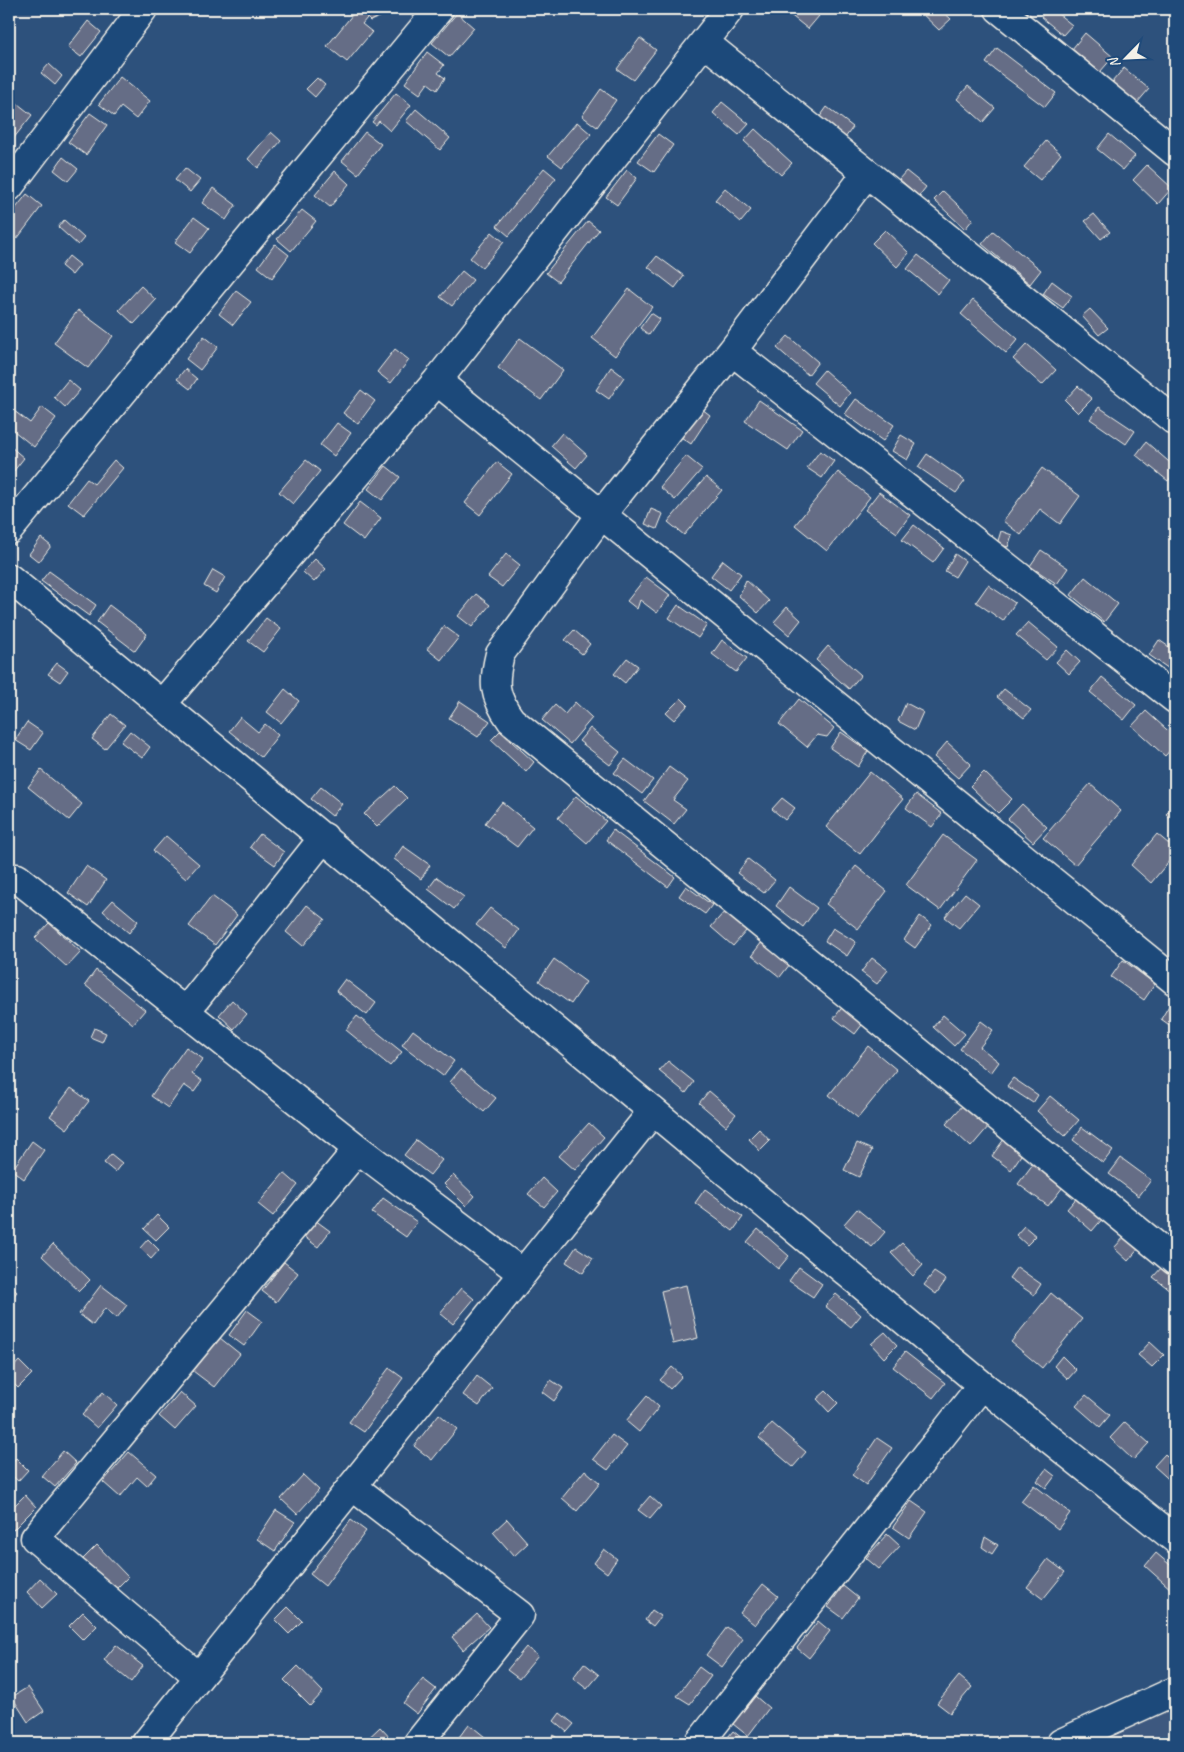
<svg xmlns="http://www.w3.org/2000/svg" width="1184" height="1752" viewBox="0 0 1184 1752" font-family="Caveat,sans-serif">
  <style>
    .built { fill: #3e597f }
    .building { fill: #656d86; stroke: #f4f1e8 }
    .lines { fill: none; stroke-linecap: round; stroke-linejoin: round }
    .minor-casing { stroke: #f4f1e8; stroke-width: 31 }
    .minor { stroke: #1f4a7a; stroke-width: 28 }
  </style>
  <rect width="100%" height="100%" fill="#2d517c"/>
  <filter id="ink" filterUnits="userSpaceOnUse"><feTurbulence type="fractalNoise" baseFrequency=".02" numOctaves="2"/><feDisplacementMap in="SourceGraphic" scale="10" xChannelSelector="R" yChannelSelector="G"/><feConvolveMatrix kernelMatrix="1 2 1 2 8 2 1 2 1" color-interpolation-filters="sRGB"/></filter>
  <g filter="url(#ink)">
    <path class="built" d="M1175 1703V1743H1088Z"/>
    <path class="building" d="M105 9H118L113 15Z
      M357 9H388L382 16 370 21 367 18 362 24 372 32 347 62 327 46Z
      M783 9H810L819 16 808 29Z
      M917 9H940L951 19 939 30Z
      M1048 9H1052L1072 25 1063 35 1041 17Z
      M457 13 474 28 449 57 432 43Z
      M88 21 101 32 81 57 68 47Z
      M1085 33 1113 57 1100 72 1072 49Z
      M640 38 656 50 633 80 617 69Z
      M997 48 1056 93 1045 107 986 63Z
      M427 52 444 65 438 73 445 78 437 90 428 83 420 94 405 83Z
      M49 64 62 76 55 85 41 73Z
      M1124 68 1149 89 1137 103 1112 82Z
      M120 77 150 101 136 119 121 107 114 116 99 104Z
      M317 78 325 85 315 97 306 89Z
      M968 86 995 108 983 122 957 99Z
      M601 89 616 100 597 127 582 116Z
      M396 93 411 105 390 131 379 121 376 125 372 122Z
      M722 102 749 124 739 135 713 113Z
      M18 104 32 115 13 139 9 135V116Z
      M827 107 853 127 845 138 819 118Z
      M416 109 450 138 440 150 406 121Z
      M90 113 107 125 86 155 68 142Z
      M577 122 591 134 562 167 548 156Z
      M755 129 792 163 781 175 744 141Z
      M271 132 281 141 258 168 248 159Z
      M365 132 381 144 358 174 342 161Z
      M658 134 673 145 654 172 638 161Z
      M1109 134 1135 156 1123 170 1097 149Z
      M1046 141 1061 154 1040 180 1024 167Z
      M63 157 78 169 68 181 54 170Z
      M1147 165 1172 188 1158 204 1133 180Z
      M185 168 200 180 190 192 175 180Z
      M544 168 556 178 509 236 497 226Z
      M627 170 637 178 617 205 606 197Z
      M335 171 349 184 330 207 315 195Z
      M906 171 926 187 919 196 899 179Z
      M213 188 236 205 226 220 202 203Z
      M725 188 751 210 741 222 715 200Z
      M943 191 973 219 965 229 934 200Z
      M27 194 42 206 17 239 9 232V217Z
      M302 210 316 221 291 251 277 239Z
      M1094 214 1110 232 1101 239 1085 221Z
      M194 217 209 228 190 253 175 242Z
      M64 220 84 238 78 245 58 227Z
      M588 221 599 230 558 282 546 273Z
      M885 230 909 253 897 267 872 243Z
      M993 231 1041 270 1030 284 982 244Z
      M492 232 504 242 482 268 470 258Z
      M9 238 14 242 9 249Z
      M275 244 289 255 272 278 258 267Z
      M918 255 949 280 938 294 907 269Z
      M69 256 80 265 72 275 61 266Z
      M657 256 684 276 675 288 648 267Z
      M462 271 473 280 452 306 440 297Z
      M1052 281 1072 296 1063 308 1043 294Z
      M141 286 156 300 134 324 119 310Z
      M629 289 652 307 615 356 592 338Z
      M236 291 251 302 233 325 219 314Z
      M973 300 1018 339 1006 353 961 314Z
      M1090 309 1108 328 1099 335 1082 316Z
      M78 310 113 336 88 368 54 343Z
      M651 313 660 319 649 335 640 328Z
      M204 336 218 347 200 370 186 359Z
      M788 336 818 362 808 375 777 348Z
      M520 338 563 370 541 400 498 368Z
      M1027 344 1056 370 1042 385 1013 359Z
      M395 349 409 360 391 383 377 372Z
      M611 367 624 377 609 399 596 390Z
      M185 369 197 379 190 389 177 379Z
      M824 370 850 393 840 406 813 383Z
      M68 380 80 390 65 407 54 397Z
      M1078 386 1092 399 1078 413 1065 400Z
      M361 390 375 401 358 424 343 413Z
      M856 399 894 425 883 441 845 414Z
      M759 400 802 430 788 450 745 421Z
      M698 406 710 415 691 444 678 435Z
      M9 407 30 423 42 407 56 418 34 447 9 427Z
      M1099 407 1135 431 1126 444 1090 419Z
      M337 423 351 433 334 456 320 445Z
      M562 433 587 455 576 468 551 446Z
      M901 435 916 444 907 460 892 451Z
      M1146 442 1175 467V472L1168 481 1136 455Z
      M11 447 24 458 9 477V449Z
      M820 451 834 461 822 478 807 468Z
      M927 454 965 481 956 493 918 467Z
      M686 456 702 469 675 500 660 487Z
      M114 460 123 468 84 515 68 503 87 479 94 484Z
      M306 460 320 471 293 504 279 492Z
      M497 462 512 474 480 515 465 503Z
      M386 466 400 477 382 500 368 489Z
      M1042 468 1080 496 1060 524 1040 509 1021 535 1003 521Z
      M838 472 870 497 827 551 795 525Z
      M706 477 722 490 684 535 668 522Z
      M879 492 910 515 897 533 865 510Z
      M360 502 381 518 364 541 343 525Z
      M651 509 663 514 657 529 645 524Z
      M914 525 944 548 933 563 902 540Z
      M1001 531 1012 535 1008 547 997 544Z
      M41 538 51 546 39 562 29 554Z
      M1041 550 1068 568 1057 584 1030 566Z
      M506 554 520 565 502 587 488 577Z
      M955 554 965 561 955 577 945 571Z
      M315 559 326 569 314 582 303 572Z
      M723 560 741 574 729 590 711 576Z
      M213 570 225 577 216 593 204 586Z
      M49 571 96 605 89 616 41 581Z
      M646 577 670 595 657 613 640 600 637 609 627 601Z
      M1085 577 1118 604 1104 622 1071 595Z
      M746 580 769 601 758 613 739 596Z
      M988 585 1015 603 1003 621 976 602Z
      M476 594 490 605 472 627 458 616Z
      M109 605 147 634 135 651 97 622Z
      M678 605 707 625 698 638 669 618Z
      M787 607 801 620 789 635 774 622Z
      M266 618 281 629 263 652 248 641Z
      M1028 622 1058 647 1046 660 1016 635Z
      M444 626 459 637 441 660 427 649Z
      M574 630 590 644 582 654 565 640Z
      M722 640 747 658 736 672 712 654Z
      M1159 640 1175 651V673L1149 655Z
      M828 646 861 675 849 689 816 660Z
      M1067 650 1080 662 1069 674 1056 662Z
      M627 658 638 666 625 683 614 674Z
      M57 663 68 671 60 682 48 674Z
      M1102 677 1136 705 1124 720 1090 692Z
      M285 689 299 701 281 723 267 712Z
      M1004 689 1031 710 1024 718 997 697Z
      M681 698 688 705 674 720 666 713Z
      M799 699 834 728 827 737 817 735 807 747 779 724Z
      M460 701 490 721 478 737 449 718Z
      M575 702 592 718 570 744 542 720 555 705 565 714Z
      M906 703 923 712 915 730 898 721Z
      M1146 711 1175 737V745L1165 756 1132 726Z
      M111 714 125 725 105 749 92 739Z
      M240 717 258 732 265 724 278 735 261 757 229 731Z
      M27 722 43 733 31 750 15 740Z
      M590 728 620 752 610 765 579 741Z
      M130 731 150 747 142 758 121 742Z
      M500 731 534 762 526 772 491 740Z
      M841 732 868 751 858 767 830 748Z
      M947 742 971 764 958 778 934 757Z
      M625 759 653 780 642 794 614 773Z
      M669 767 688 781 673 800 686 809 674 824 644 801Z
      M41 770 82 804 69 820 28 787Z
      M870 772 903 799 860 854 826 827Z
      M984 772 1012 799 998 813 970 786Z
      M1090 784 1121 811 1075 865 1043 838Z
      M395 786 407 798 377 827 364 814Z
      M321 787 342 804 332 816 311 799Z
      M916 794 942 814 932 827 906 808Z
      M576 796 606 821 587 843 558 818Z
      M782 798 795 808 785 820 772 809Z
      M502 802 533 827 517 847 485 823Z
      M1022 804 1047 827 1033 842 1008 819Z
      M1175 805V822L1166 814Z
      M613 830 675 877 668 887 606 840Z
      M260 834 284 852 275 865 250 847Z
      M1157 834 1175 849V854L1151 883 1131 865Z
      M943 835 977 860 940 910 906 885Z
      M166 836 199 864 186 879 153 851Z
      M403 846 430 865 421 879 394 859Z
      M748 859 775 880 764 893 737 873Z
      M86 866 106 880 88 907 68 893Z
      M856 866 887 891 858 929 826 904Z
      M437 877 464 897 454 909 428 889Z
      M686 886 712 905 705 914 679 896Z
      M789 887 817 908 803 927 776 906Z
      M965 893 979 904 959 928 945 917Z
      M212 896 237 915 215 945 189 926Z
      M113 900 138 921 129 933 103 911Z
      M307 905 325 919 303 946 286 932Z
      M490 908 519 930 506 948 476 925Z
      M725 911 747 930 733 946 711 927Z
      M920 916 932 925 915 948 904 940Z
      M49 923 81 952 67 967 35 938Z
      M833 928 856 942 847 956 825 941Z
      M762 942 790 964 780 977 752 955Z
      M872 958 888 970 877 984 861 972Z
      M554 959 586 982 571 1004 539 981Z
      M1123 960 1155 984 1144 1000 1111 977Z
      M96 970 145 1010 133 1024 85 985Z
      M345 979 376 1003 367 1015 336 991Z
      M232 1000 247 1014 234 1029 219 1015Z
      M1170 1004 1175 1008V1029L1161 1019Z
      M844 1005 865 1021 855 1034 834 1018Z
      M943 1015 965 1034 954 1046 933 1027Z
      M357 1016 402 1052 390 1066 346 1030Z
      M981 1021 993 1030 980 1047 999 1062 991 1073 960 1049Z
      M94 1028 106 1033 102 1042 90 1037Z
      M413 1030 454 1061 443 1076 402 1045Z
      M868 1046 897 1070 858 1118 829 1095Z
      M186 1047 203 1059 192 1074 202 1081 194 1092 184 1085 168 1108 151 1096Z
      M668 1061 694 1082 686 1093 659 1071Z
      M461 1069 496 1098 484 1112 450 1082Z
      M1013 1078 1038 1095 1033 1103 1007 1086Z
      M71 1088 89 1101 67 1129 50 1116Z
      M709 1091 736 1114 726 1126 699 1103Z
      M1050 1096 1079 1120 1065 1136 1037 1111Z
      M964 1104 989 1126 971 1147 946 1124Z
      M589 1123 604 1137 575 1170 559 1156Z
      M1082 1127 1113 1150 1103 1163 1073 1140Z
      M759 1129 770 1141 760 1151 749 1139Z
      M1004 1139 1023 1152 1011 1170 992 1156Z
      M416 1140 442 1160 430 1175 404 1155Z
      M32 1141 44 1150 24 1179 12 1170Z
      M857 1143 872 1150 859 1177 844 1170Z
      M111 1154 122 1163 115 1172 104 1163Z
      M1121 1158 1151 1180 1139 1196 1109 1174Z
      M1033 1164 1063 1187 1048 1206 1018 1184Z
      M284 1173 298 1185 273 1216 258 1204Z
      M453 1175 475 1196 466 1206 444 1184Z
      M542 1178 557 1192 544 1207 528 1194Z
      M705 1189 743 1217 733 1231 695 1203Z
      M1079 1195 1104 1217 1092 1231 1067 1209Z
      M383 1198 417 1222 406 1237 372 1213Z
      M857 1209 885 1232 872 1247 844 1224Z
      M157 1215 169 1227 156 1240 144 1229Z
      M315 1220 330 1231 318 1247 303 1236Z
      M1024 1226 1036 1236 1027 1245 1016 1235Z
      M758 1229 789 1256 778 1269 747 1242Z
      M1126 1235 1140 1247 1128 1261 1114 1248Z
      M148 1239 159 1250 151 1259 140 1248Z
      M902 1243 923 1265 913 1276 891 1253Z
      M53 1244 90 1280 79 1291 42 1256Z
      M576 1247 593 1258 583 1273 566 1262Z
      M284 1262 298 1273 276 1302 262 1291Z
      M1163 1266 1175 1276V1284L1170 1290 1153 1277Z
      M799 1267 822 1284 813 1297 789 1281Z
      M1017 1267 1041 1284 1034 1295 1009 1278Z
      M934 1272 946 1280 936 1294 924 1285Z
      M9 1284 17 1292 9 1301Z
      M101 1285 127 1305 117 1318 105 1308 93 1325 79 1314Z
      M686 1285 698 1338 673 1344 661 1291Z
      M461 1288 474 1299 453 1324 440 1313Z
      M1051 1293 1082 1319 1042 1368 1011 1342Z
      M836 1294 861 1315 851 1327 825 1306Z
      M247 1310 262 1321 244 1346 229 1335Z
      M885 1332 897 1345 884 1358 871 1344Z
      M220 1338 240 1354 214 1387 193 1371Z
      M1150 1342 1164 1355 1152 1367 1138 1355Z
      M905 1352 945 1383 933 1398 893 1367Z
      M1062 1356 1076 1370 1068 1379 1054 1366Z
      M19 1361 32 1374 18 1388 9 1379V1372Z
      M672 1367 682 1376 670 1389 660 1380Z
      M389 1368 403 1378 364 1432 349 1422Z
      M477 1376 492 1388 479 1406 463 1395Z
      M551 1380 563 1388 554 1401 542 1392Z
      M826 1391 838 1403 829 1412 817 1399Z
      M103 1392 117 1405 97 1428 82 1415Z
      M180 1392 196 1406 175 1430 159 1416Z
      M1086 1395 1110 1415 1100 1427 1076 1406Z
      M647 1396 659 1407 639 1432 626 1421Z
      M439 1414 457 1429 432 1460 414 1446Z
      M1125 1422 1149 1443 1133 1460 1110 1438Z
      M772 1423 806 1452 793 1467 759 1438Z
      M612 1435 627 1446 608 1470 593 1459Z
      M877 1438 892 1448 866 1485 852 1475Z
      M63 1451 76 1463 55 1487 42 1476Z
      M129 1452 156 1475 147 1486 137 1477 120 1497 103 1482Z
      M1165 1454 1175 1464V1485L1154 1466Z
      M16 1458 28 1470 18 1481 9 1473V1466Z
      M1046 1469 1055 1476 1046 1488 1037 1481Z
      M585 1470 600 1483 577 1511 562 1498Z
      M303 1475 319 1490 297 1514 281 1499Z
      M1034 1485 1070 1513 1058 1529 1021 1501Z
      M25 1495 36 1507 9 1534V1511Z
      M650 1496 661 1506 650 1519 638 1510Z
      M911 1501 927 1512 909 1538 893 1527Z
      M276 1510 295 1522 275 1551 257 1539Z
      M507 1519 528 1543 514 1556 493 1532Z
      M351 1520 366 1531 325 1586 310 1574Z
      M887 1534 900 1546 879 1569 866 1558Z
      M985 1537 998 1545 992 1554 982 1547Z
      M97 1545 128 1577 113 1592 82 1560Z
      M604 1549 617 1559 607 1573 594 1563Z
      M1156 1553 1175 1569V1586L1172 1590 1145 1566Z
      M1048 1559 1065 1572 1043 1599 1027 1587Z
      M40 1578 57 1594 42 1608 27 1592Z
      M763 1584 778 1596 755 1625 740 1613Z
      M843 1586 858 1598 843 1618 828 1607Z
      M288 1607 302 1621 289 1634 275 1620Z
      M652 1610 661 1616 653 1626 645 1620Z
      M83 1612 97 1626 83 1640 69 1626Z
      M477 1614 489 1627 463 1650 452 1637Z
      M818 1621 830 1631 809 1658 797 1648Z
      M727 1627 743 1639 722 1667 706 1655Z
      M116 1645 143 1666 131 1682 104 1660Z
      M526 1647 538 1656 519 1679 507 1670Z
      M584 1663 599 1675 587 1689 573 1678Z
      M298 1666 323 1692 310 1706 284 1680Z
      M699 1667 711 1676 690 1704 677 1696Z
      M959 1676 972 1687 950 1713 937 1703Z
      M423 1679 436 1689 417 1714 403 1703Z
      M28 1687 44 1711 28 1722 12 1697Z
      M755 1696 769 1708 748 1736 733 1724Z
      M560 1713 574 1724 567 1732 554 1721Z
      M469 1724 485 1737 480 1743H459L456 1741Z
      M380 1727 394 1742 363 1743Z
      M733 1731 747 1742 745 1743H723Z
      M553 1735 564 1743H547Z
      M638 1736 648 1743H633Z"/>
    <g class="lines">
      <g class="minor-casing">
        <path id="minor" d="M999 9 1175 152
          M704 42 1175 421
          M867 173 732 351 1175 699
          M9 187 143 9
          M732 351 601 515 500 654C493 682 493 695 511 720L1175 1261
          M437 381 1175 981
          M9 530 439 9
          M9 578 653 1111 982 1385 1175 1539
          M162 704 437 381 730 9
          M17 878 358 1149
          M185 1012 324 837
          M352 1486 520 1615 418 1743
          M199 1677 35 1538 358 1149 522 1273
          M146 1743 653 1111
          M699 1743 982 1385
          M1061 1743 1175 1691"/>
      </g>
      <use href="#minor" class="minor"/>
    </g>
  </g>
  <rect width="1184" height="1752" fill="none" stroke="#1f4a7a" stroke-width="30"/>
  <rect x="15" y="15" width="1154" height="1722" fill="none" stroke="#f4f1e8" stroke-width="2" filter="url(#ink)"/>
  <g transform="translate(1126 58) rotate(246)" stroke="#1f4a7a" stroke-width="4" paint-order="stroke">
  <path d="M0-4L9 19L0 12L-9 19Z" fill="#f4f1e8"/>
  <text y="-8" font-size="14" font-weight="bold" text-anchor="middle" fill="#f4f1e8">N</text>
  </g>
</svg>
